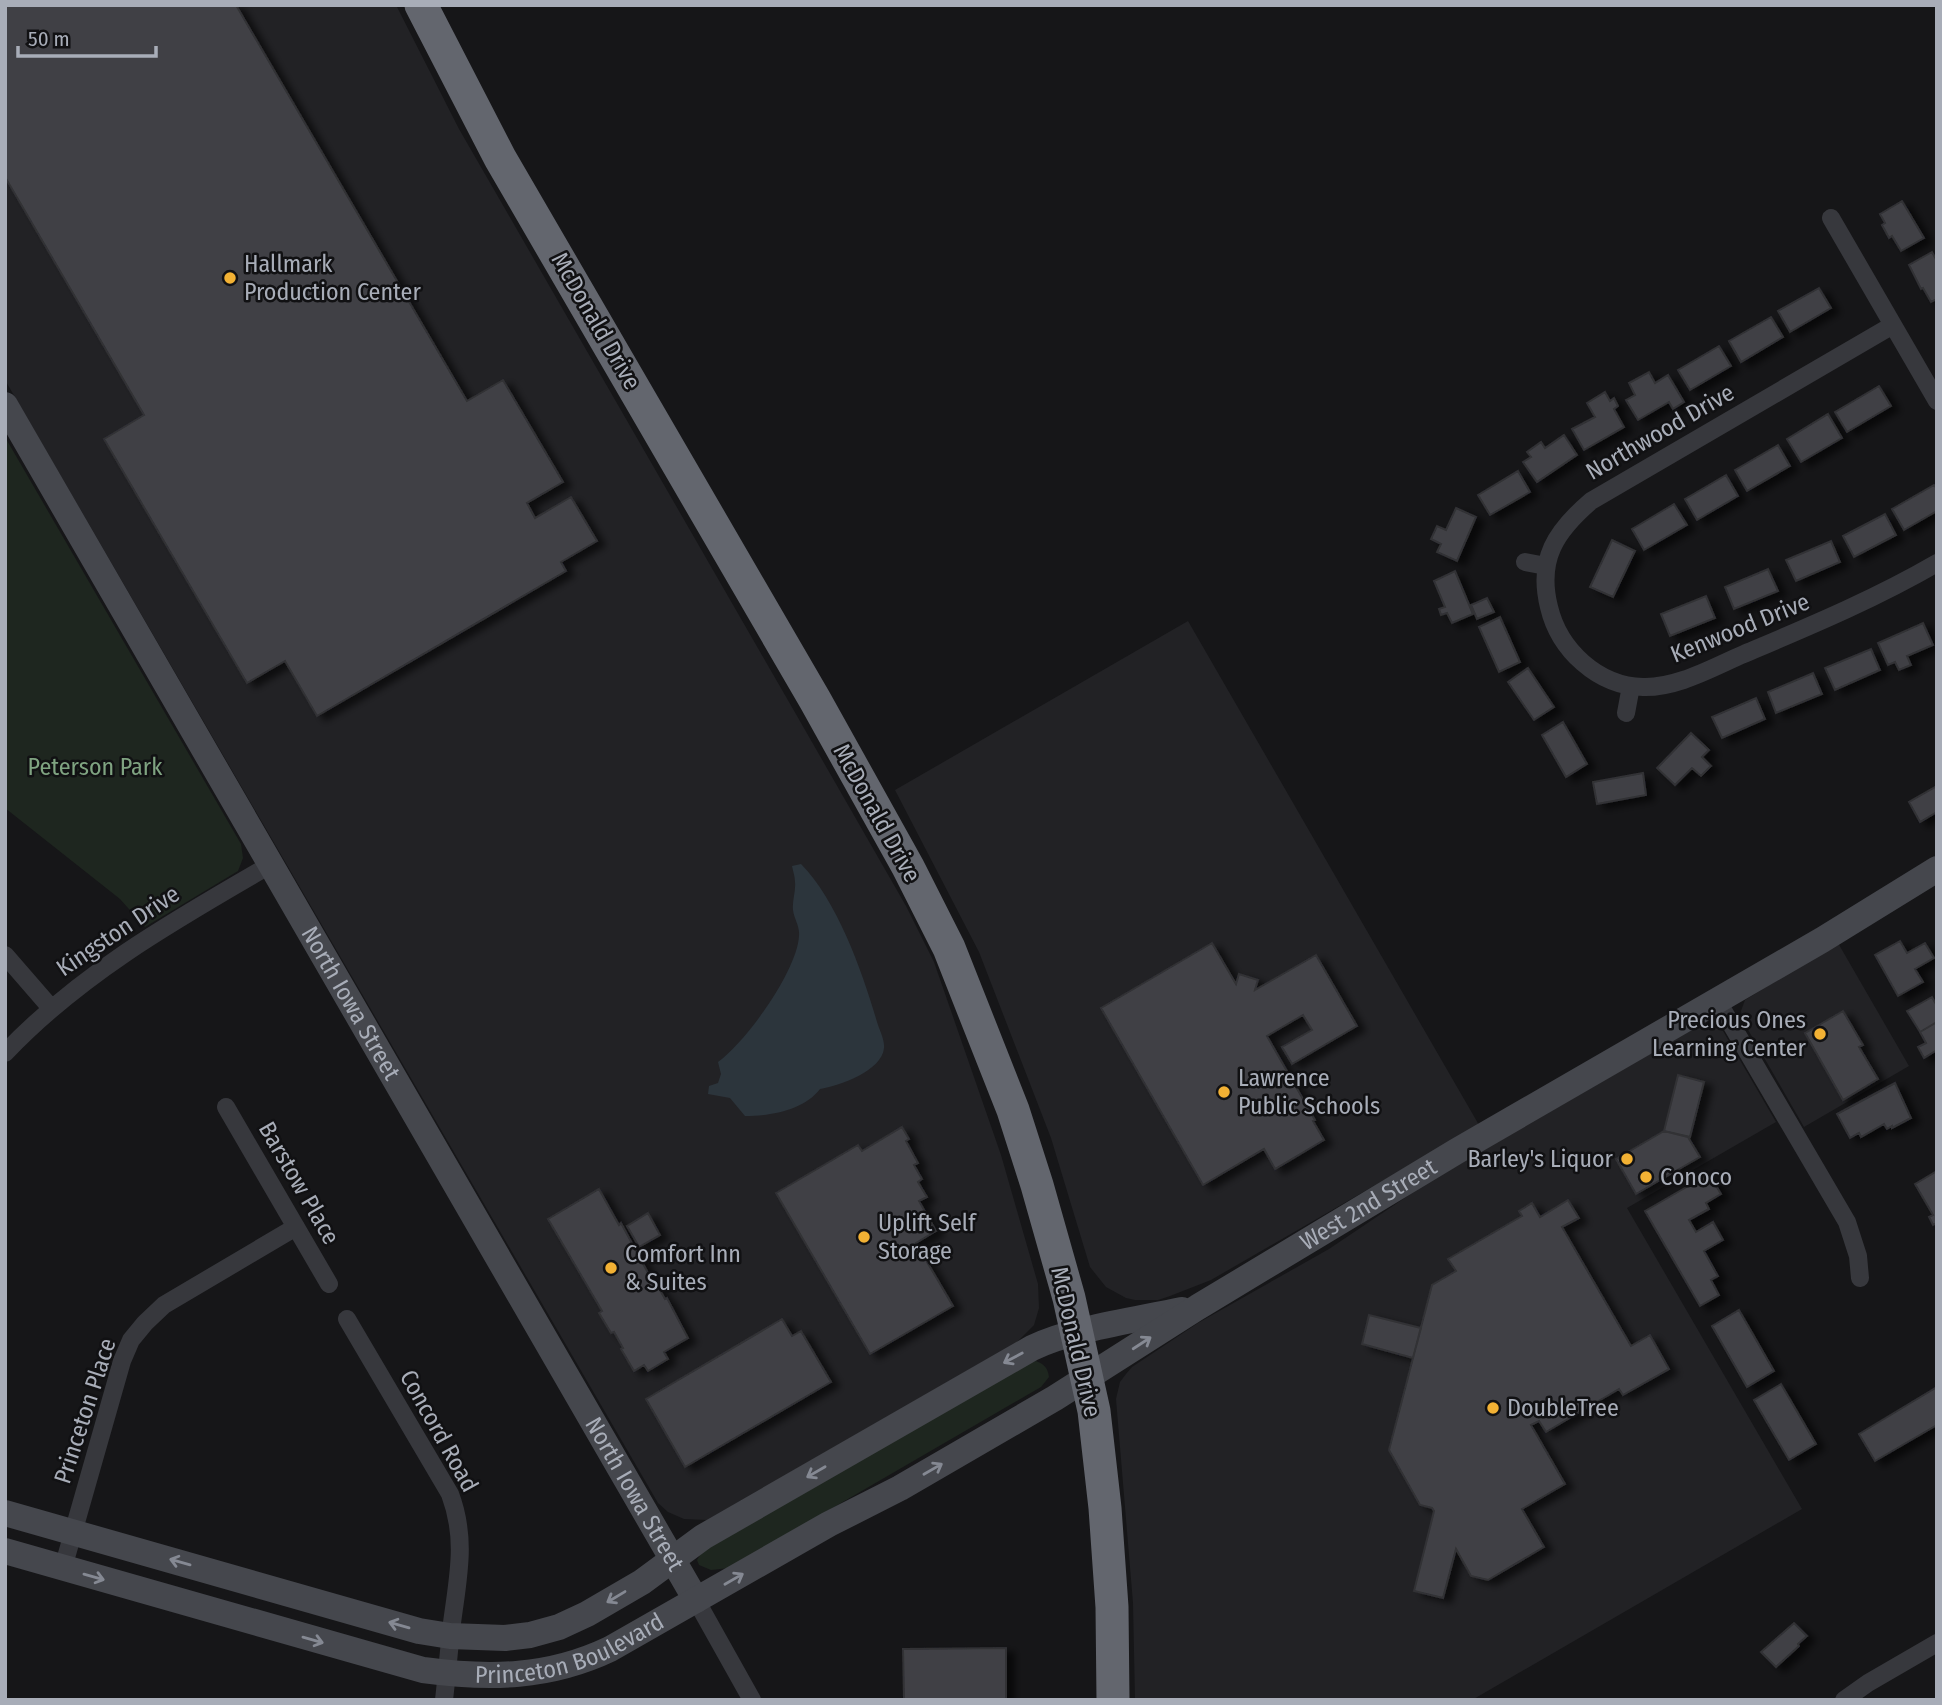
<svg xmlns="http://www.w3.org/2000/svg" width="1942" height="1705" viewBox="0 0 1942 1705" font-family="'Fira Sans Condensed',sans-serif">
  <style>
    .built { fill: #222225 }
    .green { fill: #1e261f }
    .water { fill: #2c353c }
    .building { fill: #404145; stroke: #303034; stroke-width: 2; filter: url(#shadow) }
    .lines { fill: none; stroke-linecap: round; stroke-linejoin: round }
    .street { stroke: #37383d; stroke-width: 18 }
    .secondary { stroke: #45474d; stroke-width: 26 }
    .highway { stroke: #63666e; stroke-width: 33 }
    .oneway { stroke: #858993 }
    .poi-dot { fill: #f2b134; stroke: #111113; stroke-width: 2.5 }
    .labels { text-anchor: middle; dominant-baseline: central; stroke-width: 5; stroke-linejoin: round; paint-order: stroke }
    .poi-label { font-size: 24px; fill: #a8adb8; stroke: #111113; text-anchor: start }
    .street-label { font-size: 24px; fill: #a8adb8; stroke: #111113 }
    .park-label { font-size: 24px; fill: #7fa381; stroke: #111113 }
  </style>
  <defs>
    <filter id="shadow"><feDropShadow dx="8" dy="4.5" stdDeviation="3.5" flood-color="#0009"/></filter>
  </defs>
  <rect width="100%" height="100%" fill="#161618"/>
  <path class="built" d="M5 5H396L459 129 793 709 906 906 934 962 1001 1155 1038 1284 1039 1308 1034 1325 1017 1342 707 1520 684 1519 668 1512 658 1503 5 380Z
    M1188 621 1479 1125 1211 1280 1170 1296 1158 1300H1135L1126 1298 1106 1287 1090 1267 1051 1138 979 952 895 790Z
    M1838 943 1909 1066 1804 1127 1743 1021 1741 1011 1745 1000Z
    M1711 1023 1723 1031 1776 1122 1627 1208 1802 1509 1472 1700H1135L1133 1603 1116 1399 1120 1382 1126 1374 1132 1367 1198 1323 1329 1249 1424 1185 1702 1024Z"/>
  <path class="green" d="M5 437 241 844 243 858 238 871 145 927 120 899 5 808Z
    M1036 1361C1044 1364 1048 1368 1049 1377L1041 1387 729 1568 711 1570 699 1565 697 1560 702 1552 1028 1363Z"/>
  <path class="water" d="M801 864C837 900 863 973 877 1022 879 1029 885 1040 884 1048 882 1071 839 1086 820 1089 804 1110 771 1116 745 1116L730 1098 708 1094 709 1086 718 1083 721 1074 718 1062C746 1042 797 971 799 936 800 926 794 919 793 910 792 901 796 891 795 882 795 877 793 871 792 866Z"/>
  <path class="building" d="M5 5H236L467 401 503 380 563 482 527 503 535 518 571 497 597 541 561 562 566 571 317 716 285 661 247 683 104 439 144 415 5 177Z
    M1902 201 1924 238 1901 251 1892 236 1889 238 1882 225 1885 223 1880 214Z
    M1932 252 1937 261V299L1931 302 1923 288 1921 289 1909 265Z
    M1819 288 1831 308 1790 332 1778 311Z
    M1771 317 1783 337 1741 362 1729 341Z
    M1719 346 1731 366 1690 390 1678 370Z
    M1649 372 1655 383 1668 375 1684 402 1673 409 1669 402 1638 420 1626 400 1635 395 1629 383Z
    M1879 386 1891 406 1847 432 1835 412Z
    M1605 392 1610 401 1614 398 1618 406 1614 409 1624 427 1584 450 1572 429 1595 417 1587 403Z
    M1828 414 1842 438 1801 462 1787 439Z
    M1564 435 1577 455 1537 482 1523 462 1531 457 1527 452 1541 442 1545 448Z
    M1778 445 1790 466 1747 491 1735 470Z
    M1518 471 1530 492 1490 515 1478 495Z
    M1726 475 1738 496 1697 520 1685 499Z
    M1934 485 1937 489V511L1904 530 1892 509Z
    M1674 504 1687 525 1644 550 1632 529Z
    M1456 508 1476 517 1457 561 1437 552 1441 544 1431 539 1437 526 1446 530Z
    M1885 514 1896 535 1854 557 1843 536Z
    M1612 540 1635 551 1613 597 1590 587Z
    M1831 541 1840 562 1796 581 1786 560Z
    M1768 569 1778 591 1734 609 1725 587Z
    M1455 571 1473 614 1452 623 1447 613 1441 615 1439 609 1445 607 1434 581Z
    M1706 596 1715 618 1670 636 1661 614Z
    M1487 598 1494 612 1477 619 1471 605Z
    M1500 617 1520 662 1499 672 1479 627Z
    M1923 623 1933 645 1907 656 1911 665 1899 670 1895 662 1888 665 1878 643Z
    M1871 649 1880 670 1835 690 1825 668Z
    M1528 668 1554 707 1534 720 1508 682Z
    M1813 673 1822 694 1776 713 1768 692Z
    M1756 698 1765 719 1722 738 1712 717Z
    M1563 722 1587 764 1566 777 1542 735Z
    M1691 733 1709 750 1702 757 1711 766 1701 776 1692 768 1675 785 1657 768Z
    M1643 773 1646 795 1597 804 1593 782Z
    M1937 786V812L1920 822 1909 802Z
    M1900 941 1907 953 1925 943 1934 958 1915 969 1923 982 1898 996 1875 955Z
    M1212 943 1236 984 1239 974 1258 980 1255 990 1316 955 1357 1026 1292 1064 1282 1047 1312 1030 1303 1015 1267 1036 1315 1120 1313 1121 1324 1140 1275 1169 1264 1149 1203 1185 1101 1008Z
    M1932 997 1937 1006V1022L1920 1032 1907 1011Z
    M1843 1011 1863 1045 1859 1047 1878 1079 1843 1100 1805 1033Z
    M1937 1022V1050L1924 1058 1918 1047 1926 1043 1920 1032Z
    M1678 1075 1704 1082 1690 1137 1664 1131Z
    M1895 1083 1911 1118 1892 1128V1126L1887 1129 1884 1124 1861 1137 1859 1133 1850 1138 1837 1114Z
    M902 1127 909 1139 906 1141 918 1163 914 1165 922 1179 918 1182 927 1197 919 1201 936 1231 916 1243 953 1306 870 1354 776 1193 858 1145 862 1151Z
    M1664 1131 1688 1137 1700 1157 1636 1194 1616 1159Z
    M1937 1171V1223L1933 1225 1929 1217 1933 1215 1915 1184Z
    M1709 1174 1721 1194 1706 1203 1709 1209 1689 1220 1696 1232 1713 1222 1723 1240 1704 1251 1718 1276 1711 1280 1719 1295 1700 1306 1645 1211Z
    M599 1189 619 1225 621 1223 653 1282 655 1281 665 1299 667 1298 688 1338 664 1352 668 1359 648 1371 644 1365 634 1371 621 1349 623 1348 614 1332 611 1333 599 1313 602 1311 548 1219Z
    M1568 1200 1579 1218 1562 1227 1631 1346 1650 1335 1669 1369 1623 1395 1619 1389 1546 1432 1539 1421 1531 1425 1565 1484 1522 1509 1544 1547 1488 1580 1471 1576 1456 1549 1443 1598 1414 1591 1434 1511 1432 1508 1420 1505 1389 1450 1432 1285 1456 1271 1448 1259 1522 1216 1519 1211 1532 1203 1540 1217Z
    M648 1213 660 1235 639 1247 627 1226Z
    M1739 1310 1774 1371 1747 1387 1712 1326Z
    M1369 1315 1421 1328 1413 1358 1362 1344Z
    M782 1319 792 1336 801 1331 831 1382 685 1467 646 1399Z
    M1781 1384 1816 1444 1789 1460 1754 1400Z
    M1937 1387V1425L1875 1461 1859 1434Z
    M1794 1623 1807 1636 1798 1644 1799 1646 1776 1667 1761 1652Z
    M1006 1648V1700H904L903 1649Z"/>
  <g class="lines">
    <path class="street" d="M1831 218 1937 401
      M1893 325 1591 501C1556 531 1537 559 1549 607 1559 650 1598 686 1643 687 1678 688 1713 667 1744 654 1810 626 1875 599 1937 563
      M1525 562 1546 566
      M1626 713 1631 686
      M5 955 51 1008
      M1717 1000 1847 1222 1858 1256 1860 1278
      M5 1053C81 973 175 920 270 865
      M226 1107 329 1284
      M347 1319 450 1494C467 1539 458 1577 452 1623 449 1649 447 1674 444 1700
      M63 1568 122 1361 131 1340 145 1323 164 1305 296 1227
      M696 1600 752 1700
      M1844 1700 1868 1683 1937 1643"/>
    <g class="secondary">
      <path id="s1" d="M5 405 696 1600"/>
      <path d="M5 1513 419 1631 450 1636 505 1638 530 1635 559 1627 587 1614 642 1582 703 1537 1032 1348C1074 1328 1136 1320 1182 1310"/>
      <path id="s2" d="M5 1551 423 1670C490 1679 549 1678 610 1649L829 1524 900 1488 1055 1398 1198 1307 1457 1151 1822 940 1937 869"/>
    </g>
    <path class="highway" d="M421 5 500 158 815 700 908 867 949 948 1013 1110 1037 1185 1069 1298 1094 1411 1105 1508 1112 1607 1113 1700"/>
  </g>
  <defs><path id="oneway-shaft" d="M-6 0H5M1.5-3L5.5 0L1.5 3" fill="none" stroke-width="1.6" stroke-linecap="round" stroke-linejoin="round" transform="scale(1.75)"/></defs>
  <g class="oneway">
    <use href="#oneway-shaft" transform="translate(1142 1343) rotate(-33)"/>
    <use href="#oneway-shaft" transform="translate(1013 1358) rotate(152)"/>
    <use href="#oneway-shaft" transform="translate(933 1469) rotate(-30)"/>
    <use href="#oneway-shaft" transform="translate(816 1472) rotate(150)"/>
    <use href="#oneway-shaft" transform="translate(180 1562) rotate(-164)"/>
    <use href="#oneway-shaft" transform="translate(94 1577) rotate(16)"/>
    <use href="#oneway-shaft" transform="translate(734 1579) rotate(-30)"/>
    <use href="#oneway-shaft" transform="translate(616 1597) rotate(149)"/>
    <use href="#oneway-shaft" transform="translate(399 1625) rotate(-164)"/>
    <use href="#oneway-shaft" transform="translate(313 1640) rotate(16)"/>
  </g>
  <g class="poi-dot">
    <circle cx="230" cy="278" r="7"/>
    <circle cx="1820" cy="1034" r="7"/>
    <circle cx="1224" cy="1092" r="7"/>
    <circle cx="1627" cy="1159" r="7"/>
    <circle cx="1646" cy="1177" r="7"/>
    <circle cx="864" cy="1237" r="7"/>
    <circle cx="611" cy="1268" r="7"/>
    <circle cx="1493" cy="1408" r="7"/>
  </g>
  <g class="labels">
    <g class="poi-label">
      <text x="244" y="264">Hallmark<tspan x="244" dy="28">Production Center</tspan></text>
      <text x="1806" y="1020" text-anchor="end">Precious Ones<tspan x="1806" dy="28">Learning Center</tspan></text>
      <text x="1238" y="1078">Lawrence<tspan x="1238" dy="28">Public Schools</tspan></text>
      <text x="1613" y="1159" text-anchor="end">Barley's Liquor</text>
      <text x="1660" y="1177">Conoco</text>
      <text x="878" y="1223">Uplift Self<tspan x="878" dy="28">Storage</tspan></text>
      <text x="625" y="1254">Comfort Inn<tspan x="625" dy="28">&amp; Suites</tspan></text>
      <text x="1507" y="1408">DoubleTree</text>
    </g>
    <g class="street-label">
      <text transform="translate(596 321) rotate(60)">McDonald Drive</text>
      <text transform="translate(1660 432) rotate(-30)">Northwood Drive</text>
      <text transform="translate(1740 628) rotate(-22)">Kenwood Drive</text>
      <text transform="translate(877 813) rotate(61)">McDonald Drive</text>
      <text transform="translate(118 931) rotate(-34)">Kingston Drive</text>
      <text stroke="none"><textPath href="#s1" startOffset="691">North Iowa Street</textPath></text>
      <text transform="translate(299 1183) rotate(60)">Barstow Place</text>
      <text stroke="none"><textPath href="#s2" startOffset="1505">West 2nd Street</textPath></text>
      <text transform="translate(1076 1342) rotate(77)">McDonald Drive</text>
      <text transform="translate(85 1411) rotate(-72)">Princeton Place</text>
      <text transform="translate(439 1431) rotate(61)">Concord Road</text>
      <text stroke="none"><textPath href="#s1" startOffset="1258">North Iowa Street</textPath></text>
      <text stroke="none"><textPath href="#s2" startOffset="586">Princeton Boulevard</textPath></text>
    </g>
    <g class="park-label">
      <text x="95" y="767">Peterson Park</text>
    </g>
  </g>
  <rect width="1942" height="1705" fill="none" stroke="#a8adb8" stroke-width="14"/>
  <path d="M18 46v10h138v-10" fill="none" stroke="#a8adb8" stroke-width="3.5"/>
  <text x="28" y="46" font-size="21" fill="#a8adb8" stroke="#111113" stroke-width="5" paint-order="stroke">50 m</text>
</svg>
